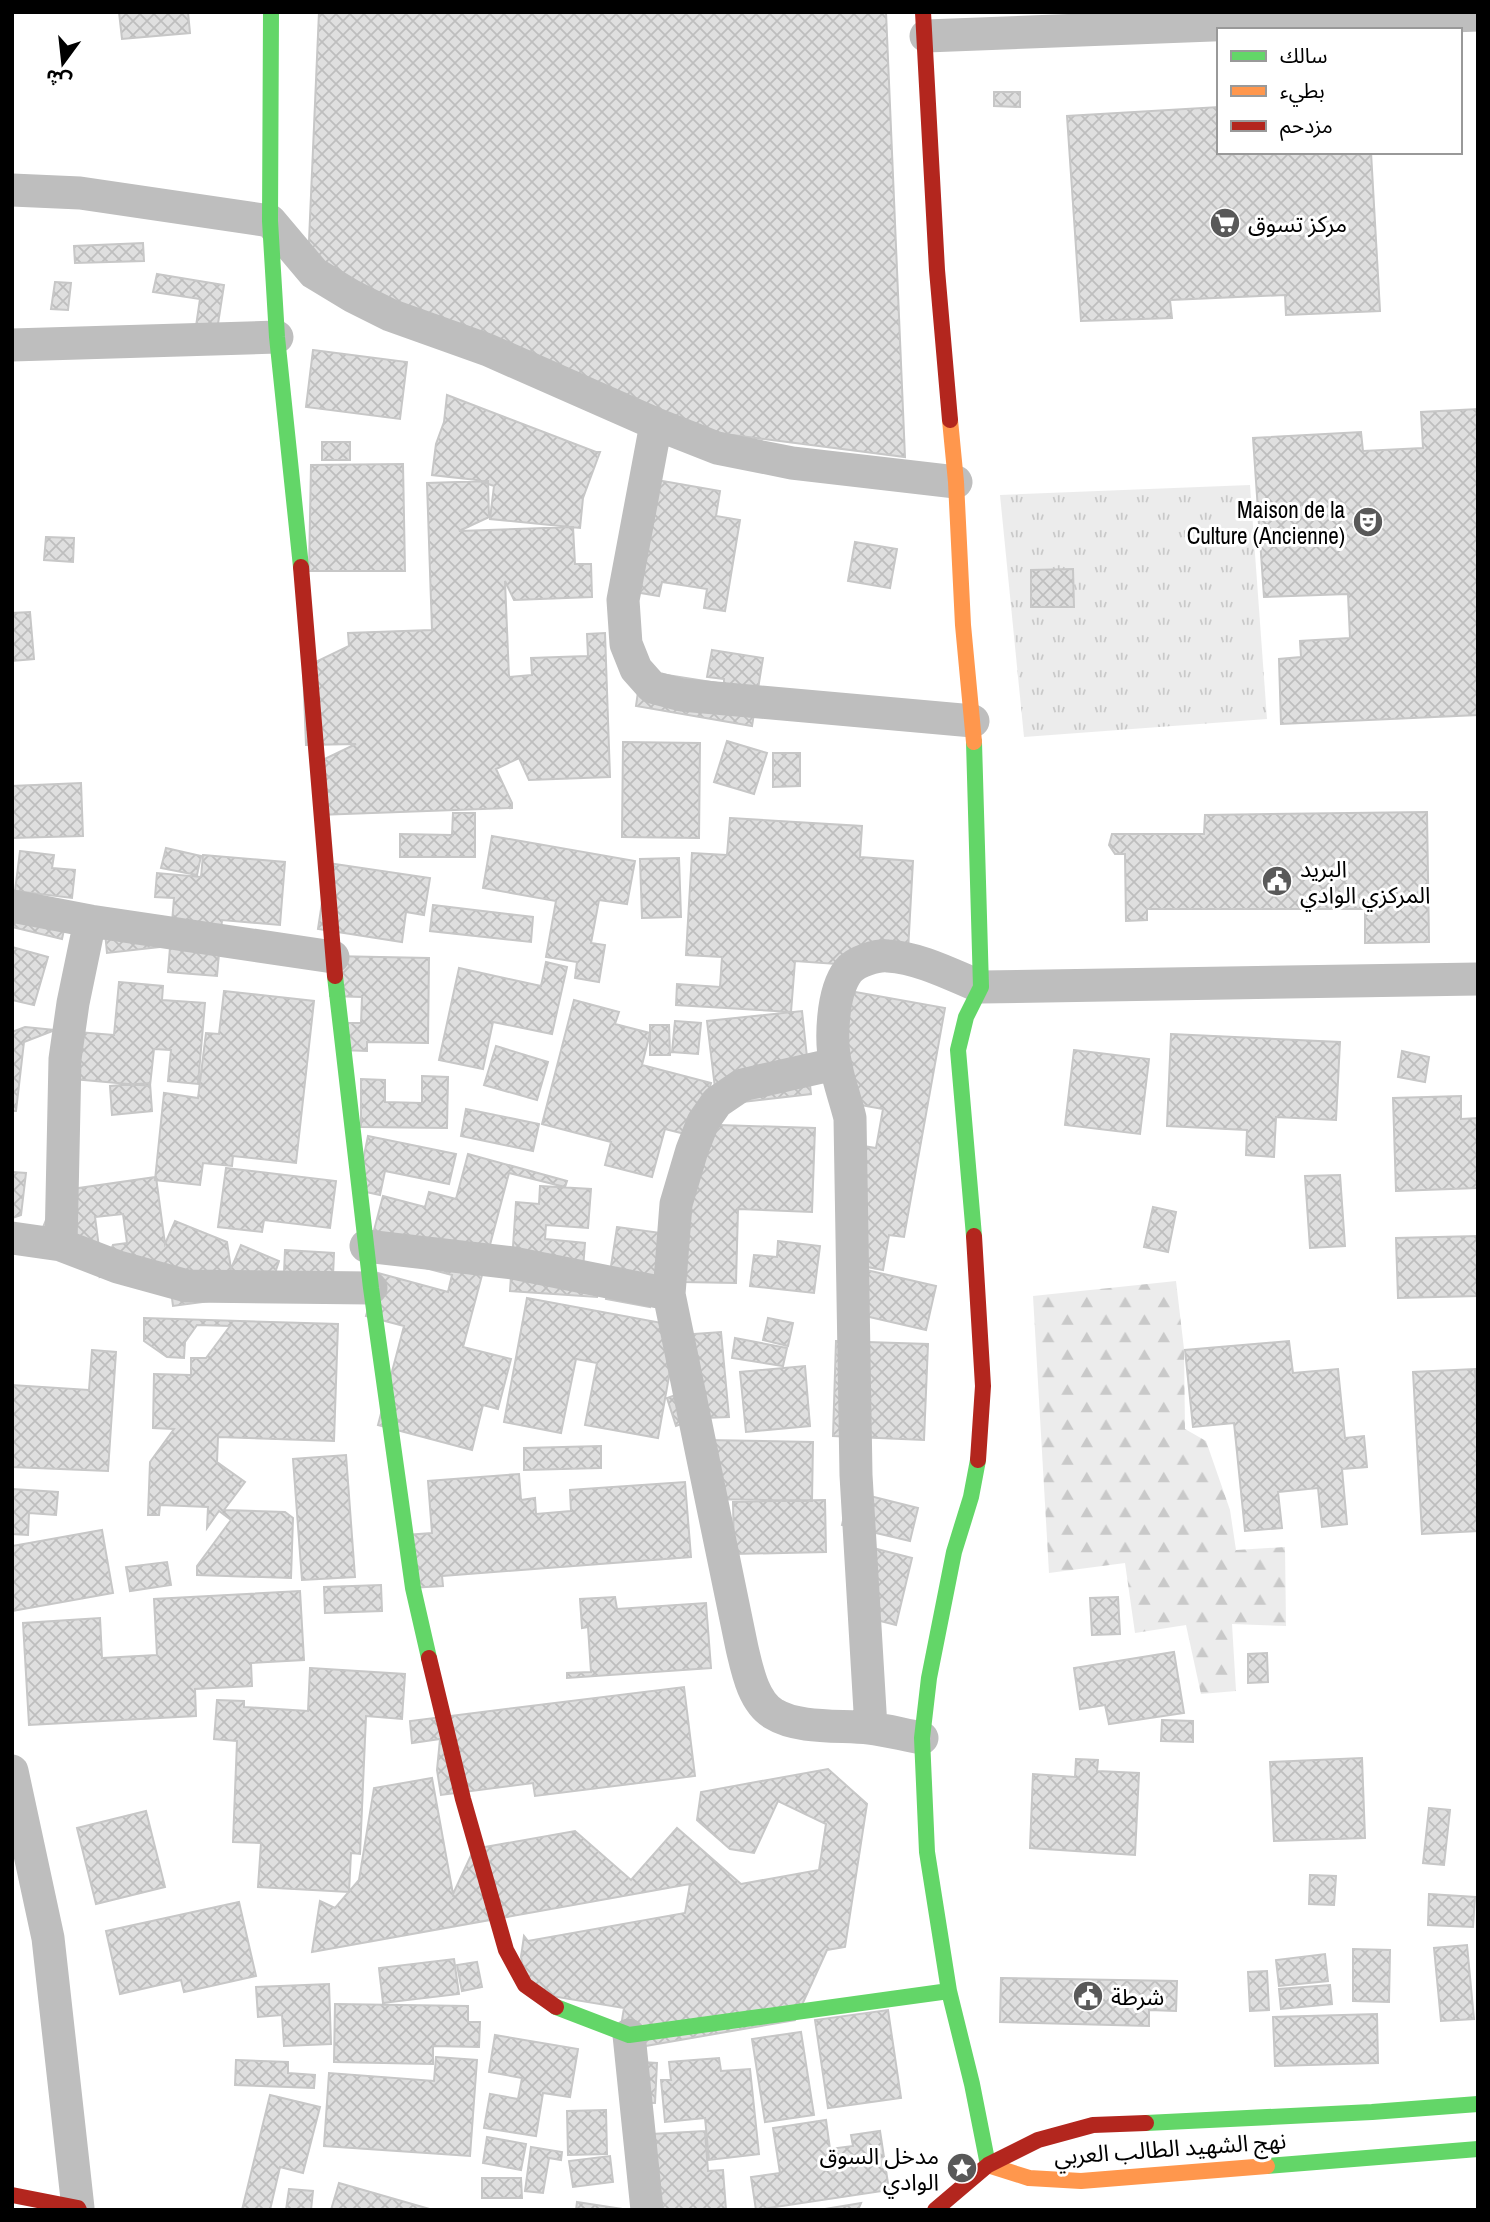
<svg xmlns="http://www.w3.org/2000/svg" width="1490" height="2222" viewBox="0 0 1490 2222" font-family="'Archivo Narrow','Noto Sans Arabic',sans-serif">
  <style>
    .forest { fill: url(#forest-firs) }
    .park { fill: url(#park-tufts) }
    .building { fill: url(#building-cross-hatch); stroke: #c7c7c7; stroke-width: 2 }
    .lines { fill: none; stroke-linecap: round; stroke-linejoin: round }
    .street { stroke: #bebebe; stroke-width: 33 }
    .fast { stroke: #63d668; stroke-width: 16 }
    .slow { stroke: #ff974d; stroke-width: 16 }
    .jam { stroke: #b3261e; stroke-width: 16 }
    .labels { text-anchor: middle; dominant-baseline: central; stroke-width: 6; stroke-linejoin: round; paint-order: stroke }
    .poi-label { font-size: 23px; fill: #000; stroke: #fff; text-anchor: start }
    .street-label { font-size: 23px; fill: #000; stroke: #fff }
  </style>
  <defs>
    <pattern id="forest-firs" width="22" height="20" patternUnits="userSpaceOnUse" patternTransform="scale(1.75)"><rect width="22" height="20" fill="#ececec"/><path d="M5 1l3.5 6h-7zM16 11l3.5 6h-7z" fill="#c9c9c9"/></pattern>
    <pattern id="park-tufts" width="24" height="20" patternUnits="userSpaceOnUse" patternTransform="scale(1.75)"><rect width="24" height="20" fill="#ececec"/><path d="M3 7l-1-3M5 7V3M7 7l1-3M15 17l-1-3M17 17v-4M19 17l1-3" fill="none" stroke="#c9c9c9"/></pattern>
    <pattern id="building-cross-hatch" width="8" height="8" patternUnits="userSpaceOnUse" patternTransform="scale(1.75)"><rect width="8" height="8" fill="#dfdfdf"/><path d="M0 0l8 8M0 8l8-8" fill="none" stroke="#bebebe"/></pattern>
  </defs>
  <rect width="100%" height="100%" fill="#fff"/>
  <path class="forest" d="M1176 1281 1184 1349 1185 1429 1206 1441 1230 1510 1236 1550 1285 1547 1286 1626 1232 1624 1236 1691 1201 1694 1186 1625 1135 1633 1125 1563 1049 1573 1033 1296Z"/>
  <path class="park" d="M1250 485 1267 719 1024 737 1000 495Z"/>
  <path class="building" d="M119 12H188L190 33 122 39Z
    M319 12H886L905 457 700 431 308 264Z
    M994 92H1020V107L994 106Z
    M1219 107V152H1371L1380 311 1286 315 1285 295 1170 300 1172 318 1081 321 1067 116Z
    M143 243 144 261 75 263 74 246Z
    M157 274 224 285 215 343 194 340 200 299 153 292Z
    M55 282 71 283 68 310 51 309Z
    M313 350 407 362 400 419 306 407Z
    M447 395 596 452H600L583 498 580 528 490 519 494 486 477 480 432 475 436 444 444 422Z
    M1478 409V715L1281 724 1279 659 1301 657 1300 641 1350 638 1348 594 1264 597 1253 438 1361 432 1363 451 1423 448 1421 412Z
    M322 442H350V460H322Z
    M403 464 405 571H309L311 465Z
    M634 476 720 491 716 516 740 520 725 611 704 608 707 589 662 582 659 596 616 589Z
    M488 481 489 517 459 531 573 527 575 564H591L592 597 514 600 505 581 509 677 532 675 531 658 588 656 587 634 605 633 610 777 529 780 519 758 496 769 512 803V808L318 815 316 763 356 744 306 745 303 668 349 646 348 633 432 630 427 483Z
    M46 537 74 538 73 562 44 560Z
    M855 542 897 549 890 588 848 581Z
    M1073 569 1074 607H1031V570Z
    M30 612 34 659 12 661V613Z
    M712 650 763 658 752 726 636 706 641 671 724 684V679L707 677Z
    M727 741 767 753 754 794 714 782Z
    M623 742 700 743 699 838 622 837Z
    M773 753H800V786L773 787Z
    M81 783 83 836 12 838V786Z
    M1427 812 1429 942 1365 943V909H1147V920L1126 921 1125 854H1115L1109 845 1112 834H1204L1205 815Z
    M453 813H475V857H400V834L452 835Z
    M730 818 862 826 860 857 913 861 907 969 795 961 791 1012 676 1005 677 984 720 987 722 957 686 955 692 853 727 855Z
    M492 836 635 861 627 904 599 900 591 943 605 945 599 982 575 978 577 962 546 957 556 901 483 888Z
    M166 848 201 856 197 875 161 868Z
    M20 851 54 855 52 868 75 870 72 898 15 891Z
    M203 855 285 862 280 925 222 920 217 976 168 972 174 898 155 897 157 873 201 877Z
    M679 858 681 917 642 918 640 859Z
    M328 863 430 878 424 915 406 912 402 942 318 929Z
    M12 902 67 916 62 939 12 927Z
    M433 905 533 917 531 942 430 931Z
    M105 932 160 947 107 953Z
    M12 947 48 957 34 1005 12 1000Z
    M330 956 429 958 428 1043 367 1042V1051L340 1050V1023H361L362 997 330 996Z
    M546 962 567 967 552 1034 493 1022 483 1069 439 1060 459 968 541 986Z
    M119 982 163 986 162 1000 205 1003 198 1084 168 1081 171 1050 154 1049 150 1086 62 1078 66 1031 114 1035Z
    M833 988 945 1008 904 1237 889 1235 883 1270 846 1263 844 1143 876 1148 883 1109 832 1100Z
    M224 991 314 1001 296 1163 233 1156 232 1166 203 1163 200 1185 155 1180 164 1093 198 1098 206 1033 219 1034Z
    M574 1000 619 1012 615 1024 650 1033 642 1065 711 1083 697 1137 665 1129 652 1177 605 1165 611 1142 542 1124Z
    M802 1011 811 1094 717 1105 707 1021Z
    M675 1021 701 1023 698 1054 672 1052Z
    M650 1025H669L670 1055H650Z
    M25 1027 55 1030 24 1042 16 1111H13L12 1121V1032Z
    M1171 1034 1340 1042 1336 1120 1276 1117 1274 1157 1246 1155 1247 1130 1167 1126Z
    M496 1046 548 1062 537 1100 484 1085Z
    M1074 1050 1149 1059 1140 1134 1065 1125Z
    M1402 1051 1429 1057 1425 1082 1398 1077Z
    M422 1076 448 1077 447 1128 361 1127V1079L385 1080V1102L422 1103Z
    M150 1083 152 1111 112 1115 110 1086Z
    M1461 1096V1119L1478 1118V1188L1396 1191 1393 1098Z
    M466 1109 539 1124 533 1151 461 1136Z
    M688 1124 815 1128 812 1212 738 1209 736 1283 683 1282Z
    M368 1136 456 1154 449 1184 385 1171 380 1195 357 1190Z
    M468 1154 567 1181 565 1187 509 1173 463 1347 511 1359 498 1409 483 1405 472 1450 378 1425 404 1326 366 1316 378 1273 448 1292 452 1275 368 1253 383 1196 425 1207 429 1192 456 1199Z
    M226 1168 336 1181 330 1228 264 1220 262 1232 218 1227Z
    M12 1172 26 1173 21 1215 12 1218Z
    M1340 1175 1345 1246 1310 1248 1305 1176Z
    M156 1177 165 1244 175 1221 227 1242 231 1269 241 1245 279 1261 276 1270 278 1292 173 1306 168 1268 100 1277 113 1245 127 1243 123 1214 95 1217 100 1255 39 1237 58 1191Z
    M540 1186 591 1189 588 1228 546 1225 545 1239 585 1243 583 1269 598 1270 597 1297 510 1291 516 1202 539 1204Z
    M1153 1207 1176 1212 1168 1252 1144 1247Z
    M617 1227 661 1233 650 1307 606 1299Z
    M1478 1236V1296L1398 1298 1396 1238Z
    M778 1241 820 1246 814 1293 750 1286 754 1255 777 1257Z
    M285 1250 334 1253 332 1299 283 1297Z
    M849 1266 936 1286 926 1330 839 1310Z
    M527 1298 678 1326 658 1438 585 1425 597 1363 576 1359 561 1433 504 1422Z
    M144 1318 338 1324 334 1441 218 1437 217 1462 245 1482 224 1510 285 1512 293 1518 291 1578 197 1575V1566L231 1520 219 1511 207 1528 208 1507 160 1505 159 1515H148L150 1462 174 1429 153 1428 154 1374 191 1375V1358H206L230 1326 197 1325 185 1342 184 1358 167 1357 144 1341Z
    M768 1318 793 1323 788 1346 763 1340Z
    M721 1332 729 1417 704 1418 681 1335Z
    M735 1338 787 1348 783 1366 732 1358Z
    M836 1341 928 1344 924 1440 833 1436Z
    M1289 1341 1293 1373 1338 1369 1345 1438 1364 1436 1367 1467 1342 1469 1347 1524 1322 1527 1318 1488 1278 1492 1282 1528 1245 1531 1234 1423 1193 1427 1185 1350Z
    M92 1350 116 1352 108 1471 12 1467V1385L89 1390Z
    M805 1366 810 1426 746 1432 740 1372Z
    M1475 1369 1478 1424V1531L1422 1534 1413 1372Z
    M689 1390 698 1418 676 1426 667 1398Z
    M704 1440 813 1442 812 1501 703 1499Z
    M601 1446V1468L524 1470V1448Z
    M346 1455 355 1577 302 1580 293 1459Z
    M519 1474 521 1500 535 1498 536 1514 571 1511 570 1490 685 1482 691 1557 442 1576 443 1586 410 1588 406 1535 432 1533 428 1481Z
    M12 1489 58 1492 56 1515 29 1513 28 1535 12 1534Z
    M850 1491 918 1508 910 1541 842 1525Z
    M825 1500 826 1552 734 1554 733 1502Z
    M102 1530 113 1593 12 1611V1546Z
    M873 1548 912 1558 896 1625 857 1615Z
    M167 1562 171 1585 130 1591 126 1567Z
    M381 1585 382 1611 325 1613 324 1587Z
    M300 1591 304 1660 251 1663 252 1686 195 1689 196 1716 29 1725 23 1623 100 1618 102 1658 157 1655 154 1599Z
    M615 1597 617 1609 706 1603 711 1668 567 1678V1673L591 1672 588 1627 582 1628 580 1599Z
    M1118 1597 1120 1634 1092 1635 1090 1598Z
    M1174 1652 1184 1713 1109 1724 1105 1705 1080 1709 1074 1668Z
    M1267 1653 1268 1682 1248 1683V1654Z
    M310 1668 405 1674 402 1719 366 1716 360 1854 351 1853 349 1892 258 1887 261 1843 233 1842 237 1741 214 1739 217 1700 244 1701V1707L308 1711Z
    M684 1687 695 1776 535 1796 533 1783 441 1795 437 1770 440 1739 412 1743 410 1721Z
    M1162 1720 1193 1721V1742L1161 1741Z
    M1362 1758 1365 1838 1274 1841 1270 1762Z
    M1076 1759 1098 1760 1097 1771 1139 1773 1135 1855 1030 1848 1033 1774 1075 1777Z
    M828 1769 867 1804 845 1947 827 1950 795 2020 617 2051 624 2008 527 1992 521 1957 524 1936 528 1941 685 1913 690 1884 312 1952 320 1901 335 1908 359 1880 374 1788 432 1778 453 1894 474 1849 575 1831 631 1880 677 1828 741 1884 819 1870 826 1824 778 1801 754 1853 730 1849 697 1820 701 1792Z
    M1429 1808 1450 1810 1444 1865 1423 1863Z
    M146 1811 165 1887 96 1904 77 1828Z
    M1310 1875 1336 1876 1334 1905 1309 1904Z
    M1429 1894 1475 1897 1473 1927 1428 1925Z
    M239 1902 256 1976 184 1992 181 1980 120 1994 106 1931Z
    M1467 1945 1474 2019 1441 2021 1434 1948Z
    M1353 1949 1390 1950 1389 2002 1353 2001Z
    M1325 1954 1328 1981 1279 1986 1276 1960Z
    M454 1959 459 1994 383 2003 379 1968Z
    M477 1962 482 1987 462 1991 457 1965Z
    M1267 1971 1269 2010 1250 2011 1248 1972Z
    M1001 1978 1177 1981 1176 2011 1149 2010V2026L1000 2022Z
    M329 1984 331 2044 284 2046 282 2015 258 2017 256 1987Z
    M1330 1985 1332 2004 1281 2009 1279 1989Z
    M335 2004 468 2006V2022H480L479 2047 433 2046V2064L334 2062Z
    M888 2010 901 2098 828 2108 815 2020Z
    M1377 2014 1378 2063 1275 2066 1273 2017Z
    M801 2032 814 2115 765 2122 752 2039Z
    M495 2035 578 2049 570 2097 543 2093 536 2136 484 2128 490 2094 518 2099 522 2078 489 2072Z
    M436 2057 477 2060 470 2156 324 2146 329 2073 434 2081Z
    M719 2058 721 2071 750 2069 759 2154 709 2160 705 2118 665 2122 661 2080H671L669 2062Z
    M236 2060 288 2062V2073L315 2075 314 2088 235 2085Z
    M624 2061 657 2063 655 2103 622 2102Z
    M270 2095 320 2107 303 2173 280 2167 270 2210H242Z
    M606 2110 607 2154 568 2155 567 2111Z
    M826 2120 830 2149 853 2146 851 2135 880 2131 889 2190 756 2210 751 2177 780 2173 773 2128Z
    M705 2131 708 2171 723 2170 726 2210H638L634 2135Z
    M487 2137 526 2144 521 2170 483 2163Z
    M531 2147 562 2152 561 2160 549 2158 543 2193 525 2191Z
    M610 2156 613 2182 573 2187 569 2161Z
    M482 2178H521L522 2198H482Z
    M339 2183 433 2210H331Z
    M289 2189 313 2191 311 2210H286Z
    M577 2202 629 2210H576Z
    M861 2203 858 2210H819Z"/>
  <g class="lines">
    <path class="street" d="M926 36 1478 15
      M12 190 80 193 270 221 314 273 352 296 390 315 488 350 656 424 717 448 792 463 956 482
      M12 345 277 337
      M656 424 623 600 626 644 636 669 652 687 682 695 973 721
      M12 906 90 921 333 957
      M835 1064 742 1085 717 1102 703 1122 692 1150 676 1204 669 1294 742 1648C747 1669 753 1702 774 1714 798 1729 841 1725 869 1728 887 1730 904 1735 922 1738
      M12 1238 61 1245 118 1267 187 1286 371 1288
      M61 1245 65 1059 73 1003 90 921
      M366 1246 513 1263 669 1294
      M871 1728 856 1475 850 1118C846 1101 839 1083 836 1066 830 1041 832 992 848 971 856 961 877 955 888 956 920 958 952 975 981 987L1478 979
      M12 1771 48 1938 78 2208
      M629 2035 647 2210"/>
    <path class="fast" d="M271 12 270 221 277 337 301 567
      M974 742 981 987 966 1017 958 1050 974 1236
      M335 976 371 1288 413 1588 429 1658
      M978 1460 971 1497 954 1552 929 1678 922 1738 927 1852 949 1991 972 2084 988 2165
      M556 2007 629 2035 949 1991
      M1146 2123 1372 2112 1478 2104
      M1267 2166 1478 2149"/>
    <path class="slow" d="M950 420 956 482 963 625 974 742
      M988 2165 1029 2178 1081 2181 1267 2166"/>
    <path class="jam" d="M923 12 937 270 950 420
      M301 567 335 976
      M974 1236 983 1386 978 1460
      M429 1658 463 1799 506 1950 525 1985 556 2007
      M12 2195 78 2208 79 2210
      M935 2210 988 2165 1038 2140 1093 2125 1146 2123"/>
  </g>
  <defs>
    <g id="supermarket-disc" transform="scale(1.575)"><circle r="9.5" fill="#595959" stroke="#fff"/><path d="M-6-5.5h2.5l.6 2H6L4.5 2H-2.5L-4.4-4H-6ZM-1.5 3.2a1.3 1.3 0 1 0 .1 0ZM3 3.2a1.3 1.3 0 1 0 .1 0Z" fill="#fff"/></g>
    <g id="theatre-disc" transform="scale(1.575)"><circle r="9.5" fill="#595959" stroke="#fff"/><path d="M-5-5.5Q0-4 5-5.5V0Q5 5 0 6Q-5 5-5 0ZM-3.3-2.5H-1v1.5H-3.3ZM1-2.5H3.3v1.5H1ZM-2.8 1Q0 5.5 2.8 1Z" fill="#fff"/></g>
    <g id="civic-disc" transform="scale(1.575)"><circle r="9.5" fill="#595959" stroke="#fff"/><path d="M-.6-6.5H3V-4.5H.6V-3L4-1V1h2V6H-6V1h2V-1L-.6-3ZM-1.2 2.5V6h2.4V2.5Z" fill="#fff"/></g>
    <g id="sight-disc" transform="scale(1.575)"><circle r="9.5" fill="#595959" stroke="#fff"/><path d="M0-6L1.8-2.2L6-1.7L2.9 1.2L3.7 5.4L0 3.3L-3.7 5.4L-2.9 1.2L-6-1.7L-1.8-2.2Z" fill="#fff"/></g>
  </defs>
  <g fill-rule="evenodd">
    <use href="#supermarket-disc" x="1225" y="223"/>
    <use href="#theatre-disc" x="1368" y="522"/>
    <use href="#civic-disc" x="1277" y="881"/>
    <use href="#civic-disc" x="1088" y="1996"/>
    <use href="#sight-disc" x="962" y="2168"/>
  </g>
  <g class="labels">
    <g class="poi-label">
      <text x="1248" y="223">مركز تسوق</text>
      <text x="1345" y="509" text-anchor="end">Maison de la<tspan x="1345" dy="26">Culture (Ancienne)</tspan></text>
      <text x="1300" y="868">البريد<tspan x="1300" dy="26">المركزي الوادي</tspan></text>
      <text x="1111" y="1996">شرطة</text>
      <text x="939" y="2155" text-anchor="end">مدخل السوق<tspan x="939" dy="26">الوادي</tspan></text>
    </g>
    <g class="street-label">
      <text transform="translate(1170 2148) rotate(-4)">نهج الشهيد الطالب العربي</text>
    </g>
  </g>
  <rect width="1490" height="2222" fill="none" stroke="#000000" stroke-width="28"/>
  <rect x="1217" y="28" width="245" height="126" fill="#ffffff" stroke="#999999" stroke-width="2"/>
  <rect x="1231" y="51" width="35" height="10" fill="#63d668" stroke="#999999" stroke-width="2"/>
  <text x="1280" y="63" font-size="21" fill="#000000">سالك</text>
  <rect x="1231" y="86" width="35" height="10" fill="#ff974d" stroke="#999999" stroke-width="2"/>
  <text x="1280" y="98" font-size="21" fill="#000000">بطيء</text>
  <rect x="1231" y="121" width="35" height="10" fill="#b3261e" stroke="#999999" stroke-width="2"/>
  <text x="1280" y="133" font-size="21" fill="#000000">مزدحم</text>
  <g transform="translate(63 63) rotate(195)" stroke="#ffffff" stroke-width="5" paint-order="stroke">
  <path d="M0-5L12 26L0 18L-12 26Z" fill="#000000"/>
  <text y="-10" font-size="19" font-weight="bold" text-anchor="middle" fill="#000000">ش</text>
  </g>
</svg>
